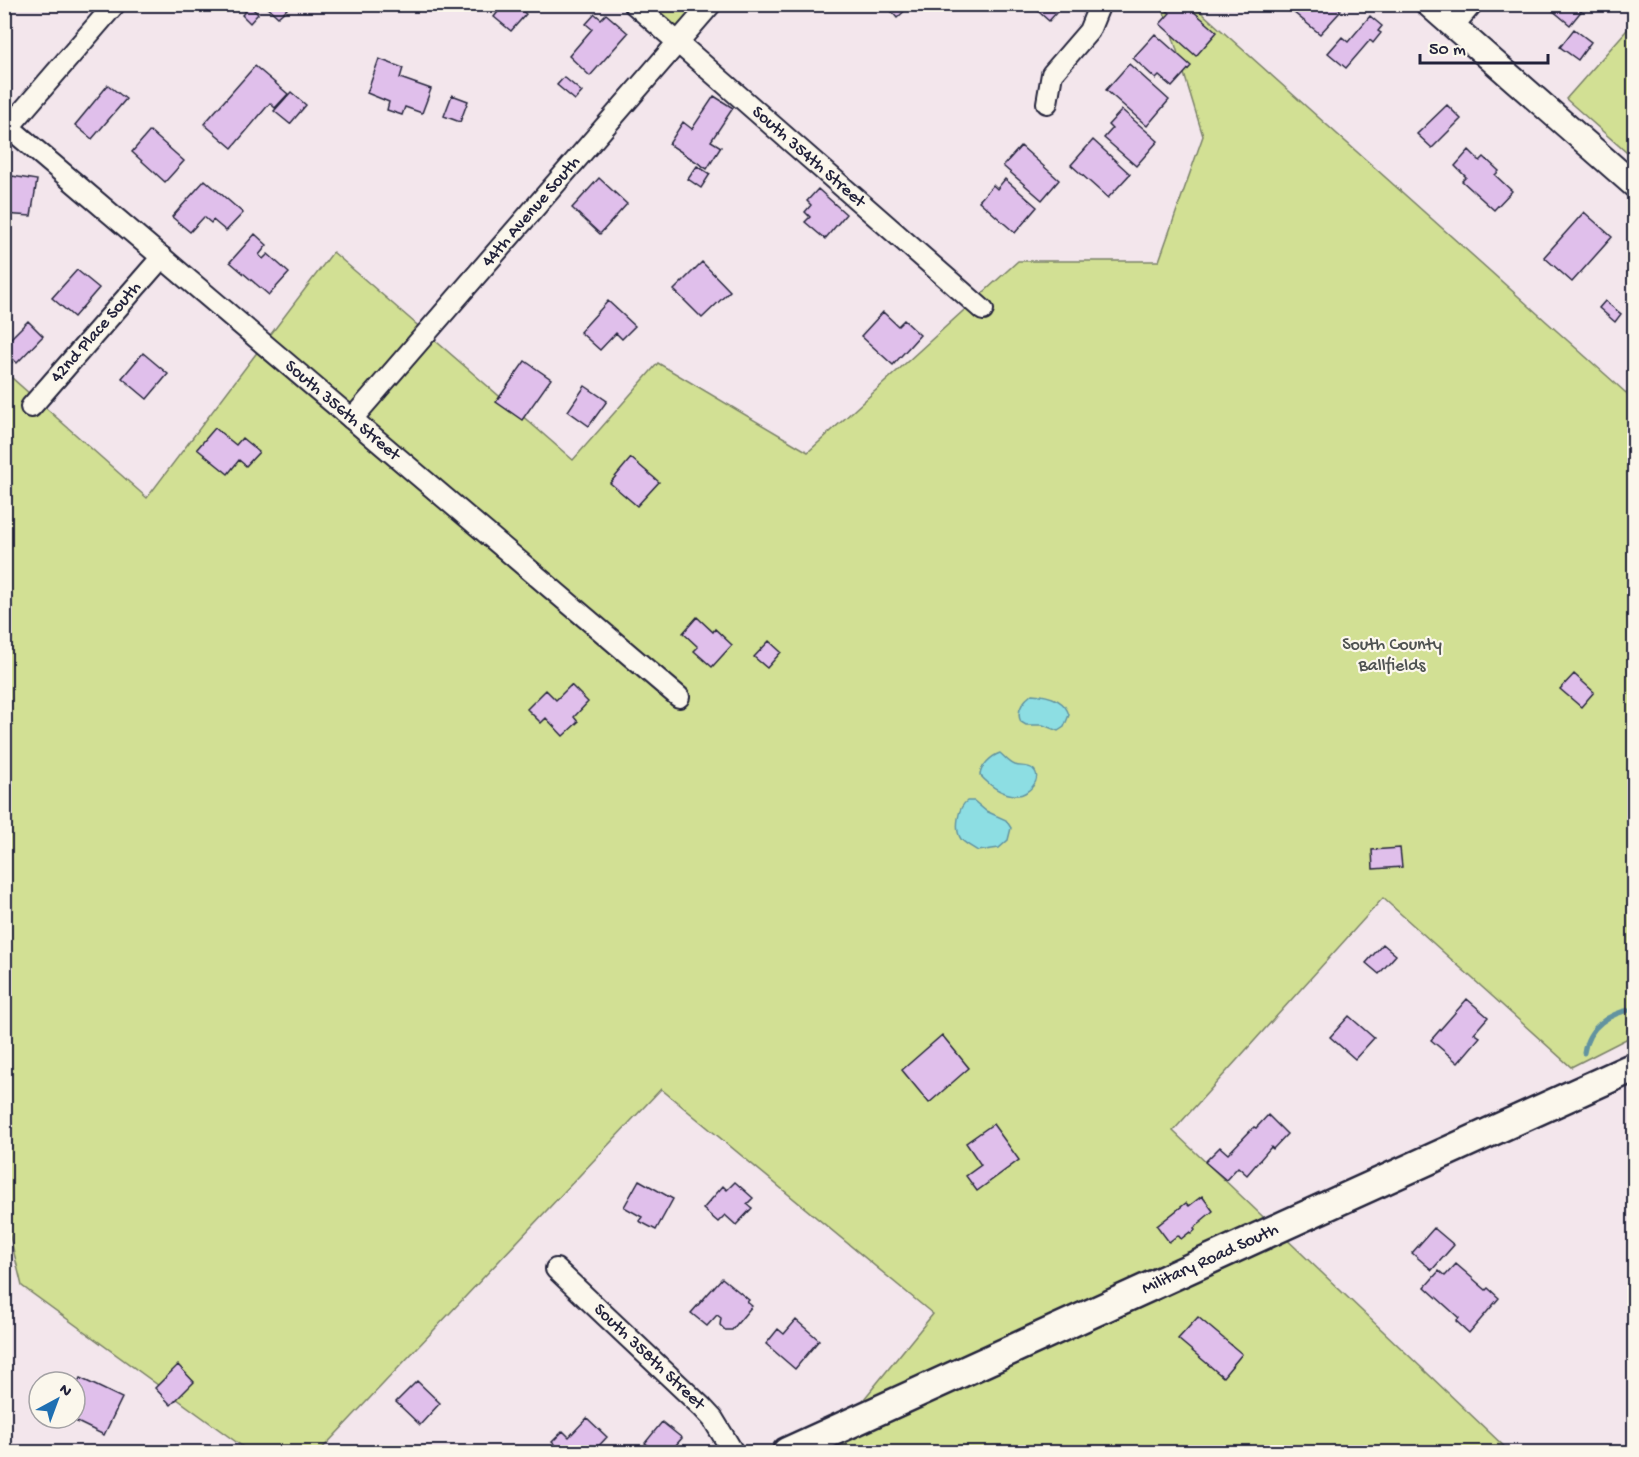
<svg xmlns="http://www.w3.org/2000/svg" width="1639" height="1457" viewBox="0 0 1639 1457" font-family="'Gochi Hand',sans-serif">
  <style>
    .green { fill: #d2e094; stroke: #7a8168; stroke-width: 1.5 }
    .water { fill: #8ddee3; stroke: #6293a0; stroke-width: 1.5 }
    .lines { fill: none; stroke-linecap: round; stroke-linejoin: round }
    .stream { stroke: #6293a0; stroke-width: 5 }
    .building { fill: #e0bfeb; stroke: #22223b; stroke-width: 1.5 }
    .minor-casing { stroke: #22223b; stroke-width: 24 }
    .tertiary-casing { stroke: #22223b; stroke-width: 28 }
    .secondary-casing { stroke: #22223b; stroke-width: 33 }
    .minor { stroke: #fbf7ec; stroke-width: 20 }
    .tertiary { stroke: #fbf7ec; stroke-width: 24 }
    .secondary { stroke: #fbf7ec; stroke-width: 28 }
    .labels { text-anchor: middle; dominant-baseline: central; stroke-width: 4.5; stroke-linejoin: round; paint-order: stroke }
    .street-label { font-size: 18px; fill: #22223b; stroke: #fbf7ec }
    .park-label { font-size: 18px; fill: #4e5251; stroke: #fbf7ec }
  </style>
  <rect width="100%" height="100%" fill="#f3e6ec"/>
  <filter id="ink" filterUnits="userSpaceOnUse"><feTurbulence type="fractalNoise" baseFrequency=".0167" numOctaves="2"/><feDisplacementMap in="SourceGraphic" scale="12" xChannelSelector="R" yChannelSelector="G"/><feConvolveMatrix kernelMatrix="1 2 1 2 8 2 1 2 1" color-interpolation-filters="sRGB"/></filter>
  <g filter="url(#ink)">
    <path class="green" d="M634 5H711L677 43Z
      M1160 5H1193L1634 400V1035L1571 1067 1383 898 1173 1131 1510 1452H821L933 1314 661 1089 319 1452H250L22 1286 5 1216 4 371 147 498 333 252 573 460 658 363 808 452 1018 261H1159L1203 136 1168 21Z
      M1634 22V159L1566 99Z"/>
    <path class="water" d="M1032 694C1047 695 1065 699 1069 715L1064 727 1058 731 1043 725H1026L1021 722C1015 710 1023 701 1032 694Z
      M1000 753C1005 757 1008 762 1015 765 1020 767 1028 765 1033 769 1044 779 1027 796 1017 795 1002 795 989 785 980 775 981 766 991 756 1000 753Z
      M967 801H974L986 811 1006 820 1011 828 1008 840 999 848 978 851C972 847 965 844 961 839 954 829 958 807 967 801Z"/>
    <g class="lines">
      <path class="stream" d="M1584 1053C1588 1026 1610 1013 1634 1009"/>
    </g>
    <path class="building" d="M264 4H282L287 9 278 17Z
      M504 4 511 9 514 5 526 14 511 31 494 17Z
      M885 4H912L897 18Z
      M1030 4H1064L1049 21Z
      M1174 4H1185L1217 32 1196 56 1160 24 1170 13 1167 11Z
      M1289 4H1334L1341 11 1320 34 1287 7Z
      M1545 4H1587L1570 25Z
      M250 6 258 14 250 23 242 15Z
      M595 14 601 19 606 14 628 33 590 76 569 56 592 29 586 24Z
      M1370 16 1382 26 1378 31 1381 33 1373 43 1370 40 1346 68 1328 53 1342 37 1348 42Z
      M1574 29 1591 42 1578 60 1560 47Z
      M1155 34 1191 66 1172 87 1159 76 1156 79 1133 58Z
      M379 59 403 68 400 78 431 89 422 113 405 107 402 115 387 110 389 102 367 93Z
      M1129 64 1169 100 1147 126 1106 90Z
      M255 66 288 94 275 108 270 103 232 148 204 124Z
      M564 77 582 92 575 100 557 85Z
      M108 85 126 99 92 139 75 125Z
      M291 92 306 105 290 124 274 111Z
      M452 95 468 101 460 122 444 116Z
      M714 96 733 108 711 141 721 147 707 169 669 144 683 122 692 129Z
      M1447 105 1461 119 1432 148 1417 134Z
      M1122 110 1158 141 1136 166 1104 138 1112 129 1108 125Z
      M150 131 184 161 165 182 132 152Z
      M1093 140 1130 174 1108 198 1071 165Z
      M1021 146 1059 180 1042 200 1003 166Z
      M1469 150 1480 161 1484 157 1499 171 1495 175 1512 191 1494 210 1462 181 1466 177 1455 166Z
      M697 166 710 174 701 188 688 179Z
      M12 176 37 180 31 216 4 214V180L11 181Z
      M599 178 627 204 600 234 572 208Z
      M1005 179 1037 207 1015 233 979 201 993 185 997 189Z
      M205 180 243 213 226 231 213 220 211 223 204 217 190 232 172 217Z
      M818 189 846 214 825 239 805 222 810 217 805 212 811 205 807 201Z
      M1584 212 1612 237 1572 282 1544 257Z
      M255 234 267 245 259 255 263 259 268 254 289 273 269 295 230 262Z
      M702 262 730 291 702 318 674 290Z
      M77 270 99 288 74 317 52 298Z
      M608 301 635 326 622 339 616 333 600 350 580 332Z
      M1605 301 1621 314 1615 322 1599 308Z
      M883 312 898 326 904 320 920 335 893 365 861 336Z
      M28 321 43 336 17 363 4 350V337L8 341Z
      M143 353 168 374 147 399 122 378Z
      M4 355 12 362 4 371Z
      M525 361 551 379 522 420 496 402Z
      M585 386 607 401 589 426 568 411Z
      M215 428 236 445 242 438 259 452 246 466 239 460 228 474 197 449Z
      M631 458 659 482 637 506 610 483Z
      M697 617 713 632 715 629 732 645 712 667 694 651 698 647 683 633Z
      M769 641 781 652 767 668 754 657Z
      M1574 674 1594 692 1581 707 1560 689Z
      M571 685 588 702 574 717 578 722 563 736 546 718 541 723 527 709 546 690 556 700Z
      M1400 848 1402 867 1373 869 1372 850Z
      M1383 944 1396 955 1379 974 1366 963Z
      M1467 999 1488 1017 1474 1033 1480 1037 1458 1063 1431 1040Z
      M1349 1016 1374 1038 1355 1059 1330 1037Z
      M942 1035 969 1068 929 1103 902 1070Z
      M1268 1115 1287 1134 1273 1149 1271 1147 1247 1175 1238 1167 1226 1180 1205 1162 1220 1147 1228 1154 1254 1127 1256 1128Z
      M993 1124 1019 1160 977 1191 966 1176 981 1165 966 1143Z
      M639 1180 673 1199 656 1230 639 1221 642 1217 624 1207Z
      M735 1182 753 1198 747 1204 752 1208 736 1225 725 1215 718 1222 703 1209 723 1186 727 1190Z
      M1202 1196 1213 1211 1201 1221 1202 1222 1194 1228 1195 1230 1191 1234 1190 1232 1181 1239 1178 1235 1169 1242 1157 1226 1186 1203 1189 1206Z
      M1434 1228 1454 1245 1432 1270 1412 1253Z
      M1456 1264 1486 1290 1488 1288 1499 1298 1469 1333 1456 1321 1459 1318 1425 1287 1439 1271 1445 1276Z
      M722 1278 749 1300 747 1302 752 1306 732 1330H725L720 1325 721 1318 717 1315 707 1326 691 1313Z
      M1198 1317 1242 1354 1223 1377 1178 1339Z
      M796 1320 819 1340 795 1369 766 1344 778 1329 784 1334Z
      M178 1365 194 1382 171 1405 155 1388Z
      M80 1378 122 1398 104 1435 69 1418H75V1389Z
      M417 1381 440 1403 420 1425 396 1402Z
      M587 1418 607 1437 593 1452H554L558 1448 552 1442 563 1431 569 1437Z
      M662 1422 682 1438 670 1452H658L645 1443Z"/>
    <g class="lines">
      <g class="minor-casing">
        <g id="minor">
          <path id="s1" d="M634 4 983 310"/>
          <path d="M1453 26 1472 4"/>
          <path d="M1047 103 1052 74 1089 31 1100 4"/>
          <path id="s2" d="M4 123 679 697"/>
          <path d="M9 127 115 4"/>
          <path id="s3" d="M31 407 162 257"/>
          <path id="s4" d="M352 419 711 4"/>
          <path id="s5" d="M556 1269 702 1407 713 1419 733 1452"/>
        </g>
      </g>
      <g class="tertiary-casing">
        <path id="tertiary" d="M1428 4 1634 185"/>
      </g>
      <g class="secondary-casing">
        <g id="secondary">
          <path id="s6" d="M787 1452 1285 1225 1634 1067"/>
        </g>
      </g>
      <use href="#minor" class="minor"/>
      <use href="#tertiary" class="tertiary"/>
      <use href="#secondary" class="secondary"/>
    </g>
  </g>
  <g class="labels">
    <g class="street-label">
      <text stroke="none"><textPath href="#s1" startOffset="232">South 354th Street</textPath></text>
      <text stroke="none"><textPath href="#s4" startOffset="274">44th Avenue South</textPath></text>
      <text stroke="none"><textPath href="#s3" startOffset="99">42nd Place South</textPath></text>
      <text stroke="none"><textPath href="#s2" startOffset="444">South 356th Street</textPath></text>
      <text stroke="none"><textPath href="#s6" startOffset="465">Military Road South</textPath></text>
      <text stroke="none"><textPath href="#s5" startOffset="128">South 358th Street</textPath></text>
    </g>
    <g class="park-label">
      <text x="1392" y="645">South County<tspan x="1392" dy="21">Ballfields</tspan></text>
    </g>
  </g>
  <rect width="1639" height="1457" fill="none" stroke="#fbf7ec" stroke-width="24"/>
  <rect x="12" y="12" width="1615" height="1433" fill="none" stroke="#22223b" stroke-width="2" filter="url(#ink)"/>
  <g transform="translate(57 1400) rotate(41)"><circle r="28" fill="#fbf7ec" stroke="#a4a2a5" stroke-width="1.5"/>
  <path d="M0-4.5L10 22L0 15L-10 22Z" fill="#1f6fb2"/>
  <text y="-9" font-size="16" font-weight="bold" text-anchor="middle" fill="#22223b">N</text>
  </g>
  <path d="M1420 54v9h128v-9" fill="none" stroke="#22223b" stroke-width="3"/>
  <text x="1429" y="54" font-size="18" fill="#22223b" stroke="#fbf7ec" stroke-width="4.5" paint-order="stroke">50 m</text>
</svg>
